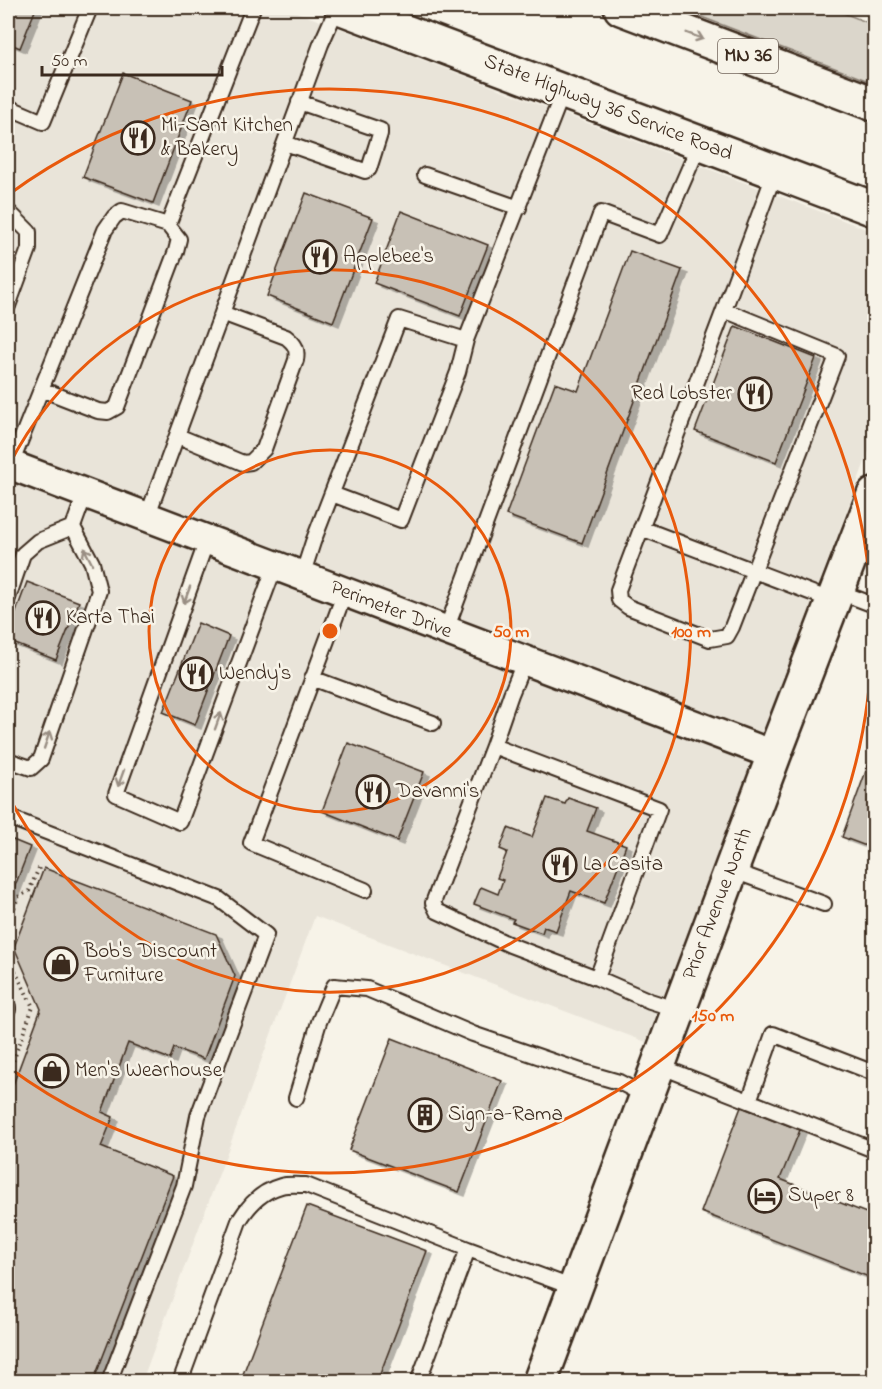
<svg xmlns="http://www.w3.org/2000/svg" width="882" height="1389" viewBox="0 0 882 1389" font-family="'Indie Flower',sans-serif">
  <style>
    .built { fill: #e9e4d9 }
    .green { fill: #dbd6cb; stroke: #8b8074; stroke-width: 1.5 }
    .building { fill: #c8c1b6; stroke: #3b2a1e; stroke-width: 1.5; filter: url(#shadow) }
    .lines { fill: none; stroke-linecap: round; stroke-linejoin: round }
    .service-casing { stroke: #3b2a1e; stroke-width: 18 }
    .minor-casing { stroke: #3b2a1e; stroke-width: 33 }
    .tertiary-casing { stroke: #3b2a1e; stroke-width: 38 }
    .motorway-casing { stroke: #3b2a1e; stroke-width: 38 }
    .path { stroke: #3b2a1e; stroke-width: 4; stroke-dasharray: 1.5 4.5; stroke-linecap: butt }
    .service { stroke: #f7f3e8; stroke-width: 14 }
    .minor { stroke: #f7f3e8; stroke-width: 28 }
    .tertiary { stroke: #f7f3e8; stroke-width: 33 }
    .motorway { stroke: #f7f3e8; stroke-width: 33 }
    .oneway { stroke: #998e83 }
    .ring { fill: none; stroke: #e8590c; stroke-width: 3 }
    .labels { text-anchor: middle; dominant-baseline: central; stroke-width: 5; stroke-linejoin: round; paint-order: stroke }
    .shield { fill: #f7f3e8; stroke: #73665b; stroke-width: 1.5 }
    .shield-label { font-size: 20px; font-weight: bold; fill: #3b2a1e }
    .street-label { font-size: 21px; fill: #3b2a1e; stroke: #f7f3e8 }
    .poi-label { font-size: 21px; fill: #3b2a1e; stroke: #f7f3e8; text-anchor: start }
    .centre { fill: #e8590c; stroke: #f7f3e8; stroke-width: 3 }
    .ring-label { font-size: 18px; text-anchor: middle; font-weight: bold; fill: #e8590c; stroke: #f7f3e8; stroke-width: 5; stroke-linejoin: round; paint-order: stroke }
  </style>
  <defs>
    <filter id="shadow"><feDropShadow dx="6" dy="4" stdDeviation="0" flood-color="#0004"/></filter>
  </defs>
  <rect width="100%" height="100%" fill="#f7f3e8"/>
  <filter id="ink" filterUnits="userSpaceOnUse"><feTurbulence type="fractalNoise" baseFrequency=".0167" numOctaves="2"/><feDisplacementMap in="SourceGraphic" scale="12" xChannelSelector="R" yChannelSelector="G"/><feConvolveMatrix kernelMatrix="1 2 1 2 8 2 1 2 1" color-interpolation-filters="sRGB"/></filter>
  <g filter="url(#ink)">
    <path class="built" d="M8 8H286L874 232V438L646 1042 315 916 142 1381H8Z"/>
    <path class="green" d="M678 8H831L874 25V83Z"/>
    <path class="building" d="M8 8H36L20 48 8 43Z
      M123 73 192 100 153 203 83 177Z
      M306 193 373 218 333 322 267 296Z
      M401 211 488 245 460 316 374 283Z
      M630 251 682 270 582 543 506 515 555 383 578 391Z
      M735 326 816 358 776 462 695 431Z
      M27 582 79 602 56 660 8 641V634Z
      M198 623 229 636 195 725 163 712Z
      M348 743 424 772 397 841 322 811Z
      M874 749V849L842 837Z
      M547 798 565 804 568 798 596 808 587 831 626 845 604 903 571 891 556 931 544 927 542 933 512 922 514 919 474 904 481 887 498 894 503 880 497 878 507 852 500 849 508 828 532 837Z
      M8 838 30 847 8 904Z
      M44 868 216 934 235 976 204 1059 174 1048 170 1059 128 1043 102 1112 113 1117 101 1147 173 1176 93 1382H8V1098L41 1009 14 947Z
      M392 1038 502 1081 459 1192 349 1150Z
      M741 1107 800 1130 780 1179 874 1216V1279L701 1212Z
      M307 1206 427 1251 377 1382H240Z"/>
    <g class="lines">
      <g class="service-casing">
        <path id="service" d="M8 107 43 122 90 8
          M285 143 365 171 369 169 380 134V130L299 102
          M425 175 519 208
          M8 211 29 232V249L8 306
          M168 225 253 8
          M724 310 618 590 619 600 628 607 710 639 727 636 732 627 837 356 724 310 775 172
          M178 436 243 463 251 462 264 449 296 360C298 349 295 344 286 337L222 313
          M10 467 105 230 114 217 122 211 168 225 179 239 176 251 117 407 108 412 98 411 41 389
          M332 494 401 520 458 372 466 340
          M147 517 321 44 337 8
          M641 528 833 601
          M207 540 116 794 180 822 275 566
          M302 576 313 542 399 319 466 340 563 92
          M837 591 874 605
          M345 592 251 843 365 890
          M8 598 23 554 38 541 73 527
          M446 630 601 213 660 235 700 143
          M525 660 511 694 493 746 659 809 597 978 650 1001 678 1010
          M312 678 433 723
          M493 746 433 903 437 911 510 945 597 978
          M8 760 31 768 41 759 99 591 92 563 73 527 85 494
          M8 817 219 899 266 935 198 1116 184 1186 109 1382
          M731 870 824 904
          M8 1007V1010
          M657 1065 874 1150
          M296 1098 319 1022 334 986 367 989 473 1034 584 1072 619 1082 646 1096
          M749 1101 773 1034 874 1073
          M180 1382 239 1221C248 1206 262 1191 281 1186 288 1184 298 1185 306 1185L468 1249
          M418 1382 468 1249 574 1288"/>
      </g>
      <g class="minor-casing">
        <path id="minor" d="M8 464 774 755"/>
      </g>
      <g class="tertiary-casing">
        <path id="tertiary" d="M342 8 874 209
          M540 1382 774 755 874 495"/>
      </g>
      <g class="motorway-casing">
        <path id="motorway" d="M621 8 874 104"/>
      </g>
      <path class="path" d="M8 925 18 897 29 891 39 868
        M8 962 11 963 33 1007 8 1075"/>
      <use href="#service" class="service"/>
      <use href="#minor" class="minor"/>
      <use href="#tertiary" class="tertiary"/>
      <use href="#motorway" class="motorway"/>
    </g>
    <defs><path id="oneway-shaft" d="M-6 0H5M1.5-3L5.5 0L1.5 3" fill="none" stroke-width="1.6" stroke-linecap="round" stroke-linejoin="round" transform="scale(1.5)"/></defs>
    <g class="oneway">
      <use href="#oneway-shaft" transform="translate(695 36) rotate(21)"/>
      <use href="#oneway-shaft" transform="translate(88 556) rotate(-117)"/>
      <use href="#oneway-shaft" transform="translate(187 595) rotate(110)"/>
      <use href="#oneway-shaft" transform="translate(218 721) rotate(-70)"/>
      <use href="#oneway-shaft" transform="translate(47 740) rotate(-71)"/>
      <use href="#oneway-shaft" transform="translate(121 778) rotate(110)"/>
    </g>
  </g>
  <g class="ring">
    <circle cx="330" cy="631" r="181"/>
    <path d="M8 467A361 361 0 1 1 8 795"/>
    <path d="M8 195A542 542 0 1 1 8 1067"/>
  </g>
  <defs>
    <g id="restaurant-ring" transform="scale(1.725)"><circle r="9.5" fill="#f7f3e8" stroke="#3b2a1e" stroke-width="1.5"/><path d="M-5-6h1v4h1v-4h1v4h1v-4h1v5L-1.5 .5V6h-2V.5L-5-1ZM5-6V6H3V1.5H1.5Q1.5-4 5-6Z" fill="#3b2a1e"/></g>
    <g id="shop-ring" transform="scale(1.725)"><circle r="9.5" fill="#f7f3e8" stroke="#3b2a1e" stroke-width="1.5"/><path d="M-5-2.5h2.3a2.7 3.5 0 0 1 5.4 0H5L5.5 6h-11ZM-1.5-2.5h3a1.5 2.3 0 0 0-3 0Z" fill="#3b2a1e"/></g>
    <g id="building-ring" transform="scale(1.725)"><circle r="9.5" fill="#f7f3e8" stroke="#3b2a1e" stroke-width="1.5"/><path d="M-4-6H4V6H1V3H-1V6H-4ZM-2.5-4.3h1.7v1.8h-1.7ZM.8-4.3h1.7v1.8H.8ZM-2.5-1h1.7V.8h-1.7ZM.8-1h1.7V.8H.8Z" fill="#3b2a1e"/></g>
    <g id="hotel-ring" transform="scale(1.725)"><circle r="9.5" fill="#f7f3e8" stroke="#3b2a1e" stroke-width="1.5"/><path d="M-6-4.5h1.5V1H6V5H4.5V3h-9V5H-6ZM-4 0a1.8 1.8 0 1 1 3.6 0ZM.5 0V-2.5h3Q6-2.5 6 0Z" fill="#3b2a1e"/></g>
  </defs>
  <g fill-rule="evenodd">
    <use href="#restaurant-ring" x="138" y="138"/>
    <use href="#restaurant-ring" x="320" y="257"/>
    <use href="#restaurant-ring" x="755" y="394"/>
    <use href="#restaurant-ring" x="43" y="618"/>
    <use href="#restaurant-ring" x="196" y="674"/>
    <use href="#restaurant-ring" x="373" y="792"/>
    <use href="#restaurant-ring" x="560" y="865"/>
    <use href="#shop-ring" x="61" y="964"/>
    <use href="#shop-ring" x="52" y="1071"/>
    <use href="#building-ring" x="425" y="1115"/>
    <use href="#hotel-ring" x="765" y="1196"/>
  </g>
  <g class="labels">
    <rect class="shield" x="718" y="39" width="60" height="34" rx="4.5"/>
    <g class="shield-label">
      <text x="748" y="56">MN 36</text>
    </g>
    <g class="street-label">
      <text transform="translate(608 108) rotate(21)">State Highway 36 Service Road</text>
      <text transform="translate(391 610) rotate(21)">Perimeter Drive</text>
      <text transform="translate(718 904) rotate(-69)">Prior Avenue North</text>
    </g>
    <g class="poi-label">
      <text x="161" y="126">Mi-Sant Kitchen<tspan x="161" dy="24">&amp; Bakery</tspan></text>
      <text x="343" y="257">Applebee's</text>
      <text x="732" y="394" text-anchor="end">Red Lobster</text>
      <text x="66" y="618">Karta Thai</text>
      <text x="219" y="674">Wendy's</text>
      <text x="396" y="792">Davanni's</text>
      <text x="583" y="865">La Casita</text>
      <text x="84" y="952">Bob's Discount<tspan x="84" dy="24">Furniture</tspan></text>
      <text x="75" y="1071">Men's Wearhouse</text>
      <text x="448" y="1115">Sign-a-Rama</text>
      <text x="788" y="1196">Super 8</text>
    </g>
  </g>
  <circle cx="330" cy="631" r="9" class="centre"/>
  <g class="ring-label">
    <text x="511" y="637">50 m</text>
    <text x="691" y="637">100 m</text>
    <text x="713" y="1021">150 m</text>
  </g>
  <rect width="882" height="1389" fill="none" stroke="#f7f3e8" stroke-width="30"/>
  <rect x="15" y="15" width="852" height="1359" fill="none" stroke="#3b2a1e" stroke-width="2" filter="url(#ink)"/>
  <path d="M42 66v9h180v-9" fill="none" stroke="#3b2a1e" stroke-width="3"/>
  <text x="51" y="66" font-size="18" fill="#3b2a1e" stroke="#f7f3e8" stroke-width="4.5" paint-order="stroke">50 m</text>
</svg>
